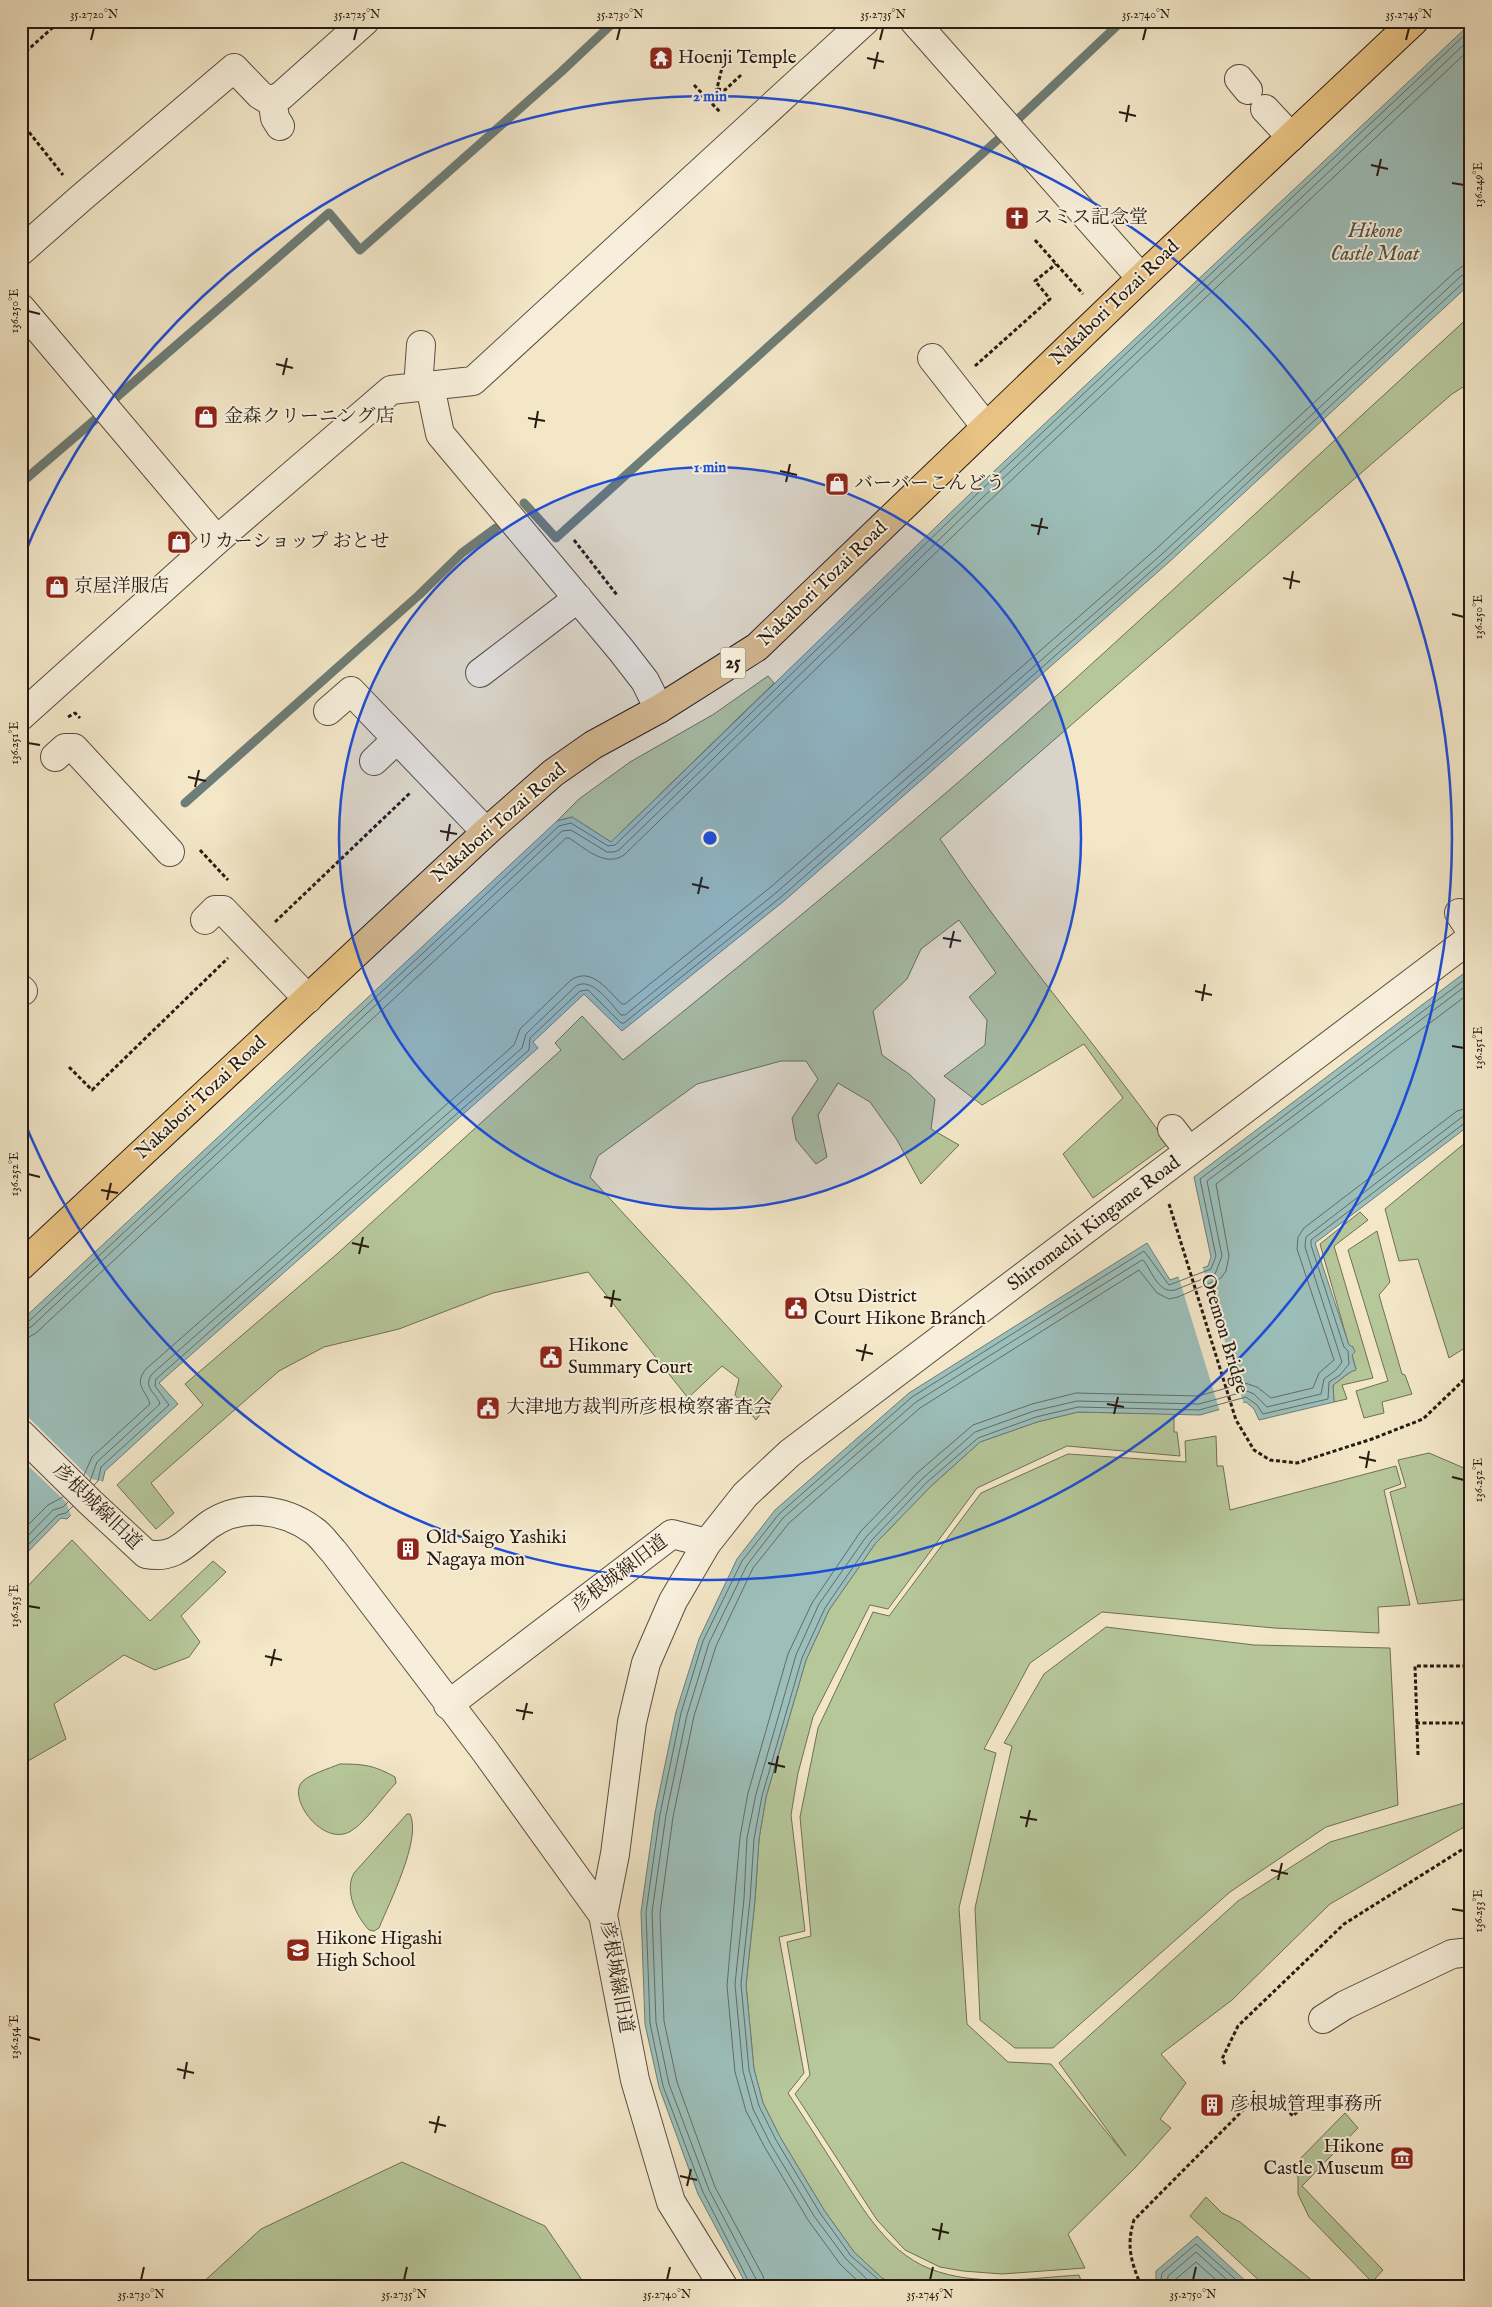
<svg xmlns="http://www.w3.org/2000/svg" width="1492" height="2307" viewBox="0 0 1492 2307" font-family="'IM FELL English','Noto Serif JP',serif">
  <style>
    .green { fill: #b6c79a; stroke: #6e7056 }
    .water { fill: #9cbfbb; stroke: #6d7d77 }
    .pier { fill: #f3e7c8 }
    .lines { fill: none; stroke-linecap: round; stroke-linejoin: round }
    .shore { stroke: #626c66; stroke-width: 1 }
    .stream { stroke: #6d7d77; stroke-width: 9 }
    .minor-casing { stroke: #5a4d40; stroke-width: 30 }
    .major-casing { stroke: #271a12; stroke-width: 30 }
    .path { stroke: #271a12; stroke-width: 3; stroke-dasharray: 4 2.5; stroke-linecap: butt }
    .minor { stroke: #f7efdb; stroke-width: 28 }
    .major { stroke: #eac484; stroke-width: 28 }
    .ticks { fill: none; stroke: #271a12; stroke-width: 2 }
    .ring { fill: none; stroke: #1d4ed8; stroke-width: 2.5 }
    .labels { text-anchor: middle; dominant-baseline: central; stroke-width: 4; stroke-linejoin: round; paint-order: stroke }
    .shield { fill: #f7efdb; stroke: #655a4e; stroke-width: 1 }
    .shield-label { font-size: 18px; font-weight: bold; fill: #271a12 }
    .poi-label { font-size: 19px; fill: #271a12; stroke: #f7efdb; text-anchor: start }
    .street-label { font-size: 19px; fill: #271a12; stroke: #f7efdb }
    .water-label { font-size: 20px; font-style: italic; fill: #50544d; stroke: #f7efdb }
    .centre { fill: #1d4ed8; stroke: #f7efdb; stroke-width: 2.5 }
    .ring-label { font-size: 15px; text-anchor: middle; font-weight: bold; fill: #1d4ed8; stroke: #f7efdb; stroke-width: 4; stroke-linejoin: round; paint-order: stroke }
    .neatline { fill: none; stroke: #271a12; stroke-width: 2 }
    .ticks-label { font-size: 12px; text-anchor: middle; fill: #271a12 }
  </style>
  <rect width="100%" height="100%" fill="#f3e7c8"/>
  <filter id="stains"><feTurbulence type="fractalNoise" baseFrequency=".004" numOctaves="4"/><feColorMatrix values="0 0 0 0 .2 0 0 0 0 .09 0 0 0 0 .02 0 0 0 .5 -.17"/></filter>
  <radialGradient id="worn" r=".72"><stop offset=".6" stop-color="#630" stop-opacity="0"/><stop offset="1" stop-color="#630" stop-opacity=".3"/></radialGradient>
  <path class="green" d="M1471 315V382L1452 394 940 839C1010 945 1094 1041 1168 1144L1093 1198 1063 1154 1123 1098 1084 1044 982 1105 944 1076 985 1045 987 1020 969 997 996 973 959 920 921 949 907 979 873 1011 882 1055 909 1074 935 1099 931 1129 959 1145 921 1184 897 1140 870 1102 838 1083 818 1115 827 1157 816 1164 796 1140 792 1118 818 1079 806 1061H781L697 1084 598 1156 590 1177 782 1386 756 1420 735 1395 739 1379 722 1366 688 1398 588 1272 493 1293 399 1329 324 1347 279 1371 151 1483 174 1513 156 1529 117 1485 203 1405 185 1384 337 1254 561 1050 555 1043 582 1016 623 1060C776 937 928 812 1074 680 1207 560 1338 436 1471 315Z
    M768 676 774 683 611 842 572 817 557 821 579 799 630 762 714 714Z
    M1471 1138V1344L1449 1358 1418 1259 1399 1261 1385 1209Z
    M1360 1212 1368 1220 1334 1246 1373 1378 1342 1385 1347 1399 1334 1402 1333 1385C1341 1380 1347 1373 1356 1369L1352 1355 1353 1347 1349 1346 1320 1244Z
    M1377 1231 1390 1282 1379 1295 1402 1374 1405 1375 1412 1394 1382 1402 1384 1413 1364 1418 1356 1391 1388 1381 1348 1250Z
    M1078 1412 1174 1414V1432H1177L1180 1456 1067 1446 977 1488 888 1609 870 1605 813 1717 798 1773 791 1815 805 1931 779 1937 804 2073 788 2093C804 2118 821 2144 837 2169 864 2210 889 2257 939 2272 984 2286 1033 2278 1079 2275L1083 2286H896L882 2278 854 2252 824 2210 780 2137 763 2103 754 2069 746 1985 755 1900 759 1839 766 1797 806 1660 829 1610 875 1544 930 1487 980 1442 1037 1422Z
    M1216 1436 1217 1466H1223L1230 1510 1396 1466 1401 1484 1384 1490 1410 1605 1378 1607 1379 1633 1274 1628 1102 1612 1030 1663 984 1749 996 1753 959 1908 967 2024 1008 2062 1051 2064 1126 2156 1059 2063 1238 1901 1330 1842 1471 1801V1823L1330 1904 1232 2000 1161 2054 1186 2083 1160 2119 1171 2128 1135 2168 1068 2234 1085 2268 1002 2274 963 2271 940 2267 905 2250 877 2220 795 2094 810 2075 787 1942 811 1936 800 1817 818 1728 873 1612 889 1616 981 1493 1068 1454 1186 1462 1185 1441Z
    M1429 1453 1471 1471V1599L1418 1604 1390 1492 1406 1487 1398 1460Z
    M72 1540 150 1621 213 1561 226 1572 181 1616 200 1642 189 1657 155 1670 124 1655 54 1704 66 1739 21 1765V1593Z
    M1106 1627 1254 1645 1390 1648 1398 1805 1326 1827 1230 1892 1053 2048H1015L980 2020 975 1908 1012 1746 1004 1743 1044 1674Z
    M340 1764C363 1764 374 1765 395 1777L396 1783C383 1796 366 1822 351 1831 323 1848 287 1798 302 1782 308 1775 330 1768 340 1764Z
    M407 1814H410C422 1839 389 1903 379 1928L374 1931 369 1930C356 1916 344 1891 354 1873Z
    M1345 2113 1358 2128 1302 2186 1383 2270 1372 2282 1309 2217 1298 2194V2177L1291 2168Z
    M402 2162 545 2226 586 2286H199L261 2229Z
    M1206 2197 1222 2213 1240 2222 1319 2286H1265L1190 2216Z"/>
  <path class="water" d="M1471 23V283L1168 563 784 901 622 1031 584 994 533 1042 538 1048 159 1383 178 1404 105 1471 102 1484 67 1519 61 1518 21 1559V1321L557 821 572 817 611 842 973 491Z
    M1471 968V1124L1315 1243 1349 1345 1353 1347 1355 1352 1352 1355 1356 1370C1347 1372 1341 1380 1333 1385L1334 1402 1259 1420 1254 1409 1246 1402 1200 1415 1078 1412 1037 1422 980 1442 930 1487 875 1544 829 1610 806 1660 766 1797 759 1839 755 1900 746 1985 754 2069 763 2103 780 2137 824 2210 854 2252 882 2278 896 2286H747L698 2194 659 2087 645 2024 641 1912 655 1813 676 1712 699 1639 737 1559 775 1510 909 1393 1147 1243 1170 1280 1208 1266 1211 1257 1194 1177Z
    M1197 2236 1251 2286H1151L1156 2283V2271Z"/>
  <path class="pier" d="M1202 1265 1244 1405 1220 1412 1178 1275Z
    M21 1410 91 1479 105 1482 72 1518 66 1502 21 1459Z"/>
  <g class="lines">
    <path class="shore" d="M21 1324 27 1323 559 826 571 823 608 846 615 845 977 494 1471 29
      M21 1331 31 1327 562 831 571 830 607 852H614L619 850 981 499 1471 38
      M21 1338 29 1337 36 1333 566 838H569C585 848 605 868 624 855L986 504 1471 48
      M84 1475 92 1457 150 1404C146 1390 133 1385 146 1369L514 1045 520 1029 571 980C592 966 608 991 622 1004H625L772 886 1156 549 1456 271 1463 266H1471
      M90 1481 97 1462 160 1404C157 1393 142 1388 152 1374L522 1048 526 1034 576 986C592 976 611 1004 621 1015H625L777 892 1161 555 1461 276 1471 273
      M94 1485 98 1481 101 1467 169 1405 155 1386 156 1379 529 1050 530 1038 580 991 588 990 621 1023H624L781 897 1165 559 1465 281 1471 279
      M21 1532 48 1505 63 1497
      M21 1543 53 1510 63 1507 68 1502
      M21 1552 58 1515 66 1513 73 1506
      M751 2286 703 2192 663 2086 650 2023 646 1912 660 1814 681 1713 703 1641 742 1561 779 1514 912 1397 1144 1251 1169 1285 1211 1269 1216 1256 1200 1179 1471 975
      M758 2286 756 2279 709 2190 669 2084 656 2022 652 1912 666 1815 687 1715 709 1643 747 1565 783 1518 916 1402 1142 1260 1144 1261C1152 1272 1159 1294 1175 1290L1215 1274 1222 1256 1207 1181 1471 982
      M765 2286 763 2276 715 2187 677 2082 664 2021 660 1913 673 1817 694 1716 716 1646 753 1568 789 1523 920 1408 1139 1270 1157 1293 1169 1299 1178 1297 1221 1278 1226 1271 1229 1256 1216 1184 1471 992
      M863 2286 840 2264 808 2220 764 2146 746 2111 735 2072 727 1986 740 1837 748 1793 788 1654 812 1603 861 1531 917 1473 973 1425 1032 1404 1076 1393 1198 1396 1245 1383 1257 1387 1271 1398 1313 1388 1319 1373 1334 1360 1297 1249 1298 1237 1304 1228 1457 1111 1471 1107
      M874 2286 846 2259 814 2216 770 2143 753 2109 743 2071 735 1984 744 1899 747 1838 756 1794 796 1655 819 1604 866 1537 922 1479 975 1432 1034 1411 1077 1401 1199 1404 1247 1391 1254 1394 1267 1407 1321 1394 1324 1379 1336 1370 1342 1362 1305 1247 1306 1237 1462 1117 1471 1114
      M886 2286 851 2256 820 2213 776 2140 759 2106 749 2070 741 1984 750 1900 754 1839 762 1796 802 1658 825 1608 871 1541 926 1483 978 1438 1036 1417 1078 1407 1199 1410 1246 1397 1257 1405 1263 1414 1328 1399 1329 1382 1340 1375 1349 1364 1348 1351 1344 1347 1311 1245V1240L1466 1122 1471 1121
      M1160 2286 1162 2273 1196 2244 1243 2286
      M1167 2286 1168 2276 1196 2252 1234 2286
      M1175 2286 1176 2279 1196 2262 1223 2286"/>
    <path class="stream" d="M1016 121 1122 21
      M112 401 329 213 360 250 561 72 615 21
      M21 483 97 418
      M524 503 556 538 1003 135
      M185 803 419 595 462 553 496 528"/>
    <g class="minor-casing">
      <path id="minor" d="M914 21 1141 278
        M1239 79 1248 90
        M272 99 275 118 280 126
        M1265 109 1291 137
        M21 251 81 198 234 68 260 95 270 101 281 96 365 21
        M21 308 217 540
        M932 358 986 427
        M430 386 440 434 621 650 645 681 659 709
        M418 387 421 345
        M480 673 578 598
        M328 711 351 691 486 832
        M21 716 217 540 391 390 473 381 865 21
        M55 757 65 748H74L170 852
        M374 761 397 739
        M1459 913 1471 931
        M205 920 215 910H223L308 999
        M21 989 23 991
        M1172 1129 1189 1151
        M21 1434 90 1502 146 1554C176 1560 187 1541 209 1525 240 1503 283 1508 313 1530 321 1535 327 1545 334 1552L485 1751 603 1915
        M448 1705 672 1534 707 1543
        M1323 2019 1345 2005 1452 1954 1471 1952
        M723 2286 671 2202 635 2080 603 1915 615 1854 632 1722 646 1663 673 1601 707 1543 745 1495 790 1453 1471 938"/>
    </g>
    <g class="major-casing">
      <path id="major" d="M21 1266 486 832 553 773 593 745 659 709 757 647 1141 278 1414 21"/>
    </g>
    <path class="path" d="M21 23 23 21
      M21 56 60 21
      M694 85 721 113
      M717 89 725 90 741 75
      M713 105 726 51
      M21 122 63 175
      M1035 240 1083 294
      M975 366 1050 299 1035 281 1056 264
      M574 540 617 595
      M68 717 75 713 80 718
      M200 850 228 880
      M275 922 410 793
      M69 1067 92 1090 228 958
      M1169 1204 1236 1420 1254 1450 1270 1460 1297 1463 1372 1439 1423 1419 1471 1373
      M1416 1723H1471
      M1418 1755 1415 1666H1471
      M1225 2064 1222 2059 1238 2026 1344 1924 1471 1844
      M1257 2096 1275 2098 1293 2116 1297 2112
      M1141 2286C1131 2261 1126 2246 1134 2220L1257 2096 1253 2091"/>
    <use href="#minor" class="minor"/>
    <use href="#major" class="major"/>
  </g>
  <path class="ticks" d="M91 40 94 28M354 40 357 28M617 40 620 28M880 40 883 28M1143 40 1146 28M1406 40 1409 28M867 58 884 62M874 69 878 52M1119 112 1136 116M1126 122 1129 105M1371 165 1388 169M1377 176 1381 159M1452 183 1464 185M28 311 40 314M276 364 293 368M283 375 287 358M528 418 545 421M535 428 538 411M780 471 797 475M786 482 790 464M1031 525 1048 528M1038 535 1042 518M1283 578 1300 582M1290 589 1293 571M1452 614 1464 617M28 743 40 745M188 777 206 781M195 787 199 770M440 831 457 834M447 841 450 824M692 884 709 888M698 894 702 877M943 938 961 941M950 948 954 931M1195 991 1212 995M1202 1001 1205 984M1452 1046 1464 1048M28 1174 40 1177M101 1190 118 1193M107 1200 111 1183M352 1243 369 1247M359 1254 363 1237M604 1297 621 1300M611 1307 614 1290M856 1350 873 1354M862 1361 866 1344M1107 1404 1124 1407M1114 1414 1118 1397M1359 1457 1376 1461M1366 1468 1369 1451M1452 1477 1464 1480M28 1606 40 1608M265 1656 282 1660M271 1666 275 1649M516 1710 533 1713M523 1720 527 1703M768 1763 785 1767M775 1773 778 1756M1020 1817 1037 1820M1026 1827 1030 1810M1271 1870 1288 1874M1278 1880 1282 1863M1452 1909 1464 1911M28 2037 40 2040M177 2069 194 2073M184 2079 187 2062M429 2122 446 2126M435 2133 439 2116M680 2176 697 2180M687 2186 691 2169M932 2229 949 2233M939 2240 942 2223M141 2280 144 2267M404 2280 407 2267M667 2280 670 2267M930 2280 933 2267M1193 2280 1196 2267"/>
  <circle cx="710" cy="838" r="371" fill="#1d4ed8" fill-opacity=".12"/>
  <g class="ring">
    <circle cx="710" cy="838" r="371"/>
    <path d="M22 560A742 742 0 1 1 22 1116"/>
  </g>
  <defs>
    <g id="temple-square" transform="scale(1.25)"><rect x="-9" y="-9" width="18" height="18" rx="4" fill="#8f2418" stroke="#f7efdb"/><path d="M0-6L5-2H3V0L6.5 2.5H4V6H1.5V3h-3V6H-4V2.5H-6.5L-3 0V-2H-5Z" fill="#fff"/></g>
    <g id="church-square" transform="scale(1.25)"><rect x="-9" y="-9" width="18" height="18" rx="4" fill="#8f2418" stroke="#f7efdb"/><path d="M-1.2-6h2.4v3.5h3.3v2.4h-3.3V6h-2.4V-.1h-3.3v-2.4h3.3Z" fill="#fff"/></g>
    <g id="shop-square" transform="scale(1.25)"><rect x="-9" y="-9" width="18" height="18" rx="4" fill="#8f2418" stroke="#f7efdb"/><path d="M-5-2.5h2.3a2.7 3.5 0 0 1 5.4 0H5L5.5 6h-11ZM-1.5-2.5h3a1.5 2.3 0 0 0-3 0Z" fill="#fff"/></g>
    <g id="civic-square" transform="scale(1.25)"><rect x="-9" y="-9" width="18" height="18" rx="4" fill="#8f2418" stroke="#f7efdb"/><path d="M-.6-6.5H3V-4.5H.6V-3L4-1V1h2V6H-6V1h2V-1L-.6-3ZM-1.2 2.5V6h2.4V2.5Z" fill="#fff"/></g>
    <g id="building-square" transform="scale(1.25)"><rect x="-9" y="-9" width="18" height="18" rx="4" fill="#8f2418" stroke="#f7efdb"/><path d="M-4-6H4V6H1V3H-1V6H-4ZM-2.5-4.3h1.7v1.8h-1.7ZM.8-4.3h1.7v1.8H.8ZM-2.5-1h1.7V.8h-1.7ZM.8-1h1.7V.8H.8Z" fill="#fff"/></g>
    <g id="school-square" transform="scale(1.25)"><rect x="-9" y="-9" width="18" height="18" rx="4" fill="#8f2418" stroke="#f7efdb"/><path d="M0-5L7-2L0 1L-7-2ZM-4 1L0 2.5L4 1V4Q0 6-4 4Z" fill="#fff"/></g>
    <g id="museum-square" transform="scale(1.25)"><rect x="-9" y="-9" width="18" height="18" rx="4" fill="#8f2418" stroke="#f7efdb"/><path d="M0-6L6-3V-2H-6V-3ZM-5-1h2V3h-2ZM-1-1h2V3h-2ZM3-1h2V3H3ZM-6 4H6V6H-6Z" fill="#fff"/></g>
  </defs>
  <g fill-rule="evenodd">
    <use href="#temple-square" x="661" y="58"/>
    <use href="#church-square" x="1017" y="218"/>
    <use href="#shop-square" x="206" y="417"/>
    <use href="#shop-square" x="837" y="484"/>
    <use href="#shop-square" x="179" y="542"/>
    <use href="#shop-square" x="57" y="587"/>
    <use href="#civic-square" x="796" y="1308"/>
    <use href="#civic-square" x="551" y="1357"/>
    <use href="#civic-square" x="488" y="1408"/>
    <use href="#building-square" x="408" y="1549"/>
    <use href="#school-square" x="298" y="1950"/>
    <use href="#building-square" x="1212" y="2105"/>
    <use href="#museum-square" x="1402" y="2158"/>
  </g>
  <g class="labels">
    <rect class="shield" x="720.5" y="647.5" width="25" height="31" rx="4"/>
    <g class="shield-label">
      <text x="733" y="663">25</text>
    </g>
    <g class="poi-label">
      <text x="678" y="58">Hoenji Temple</text>
      <text x="1034" y="218">スミス記念堂</text>
      <text x="224" y="417">金森クリーニング店</text>
      <text x="854" y="484">バーバーこんどう</text>
      <text x="196" y="542">リカーショップ おとせ</text>
      <text x="74" y="587">京屋洋服店</text>
      <text x="814" y="1297">Otsu District<tspan x="814" dy="22">Court Hikone Branch</tspan></text>
      <text x="568" y="1346">Hikone<tspan x="568" dy="22">Summary Court</tspan></text>
      <text x="506" y="1408">大津地方裁判所彦根検察審査会</text>
      <text x="426" y="1538">Old Saigo Yashiki<tspan x="426" dy="22">Nagaya mon</tspan></text>
      <text x="316" y="1939">Hikone Higashi<tspan x="316" dy="22">High School</tspan></text>
      <text x="1230" y="2105">彦根城管理事務所</text>
      <text x="1384" y="2147" text-anchor="end">Hikone<tspan x="1384" dy="22">Castle Museum</tspan></text>
    </g>
    <g class="street-label">
      <text transform="translate(1115 303) rotate(-44)">Nakabori Tozai Road</text>
      <text transform="translate(823 584) rotate(-44)">Nakabori Tozai Road</text>
      <text transform="translate(499 823) rotate(-41)">Nakabori Tozai Road</text>
      <text transform="translate(201 1098) rotate(-43)">Nakabori Tozai Road</text>
      <text transform="translate(1094 1224) rotate(-37)">Shiromachi Kingame Road</text>
      <text transform="translate(1224 1334) rotate(73)">Otemon Bridge</text>
      <text transform="translate(97 1507) rotate(44)">彦根城線旧道</text>
      <text transform="translate(620 1574) rotate(-37)">彦根城線旧道</text>
      <text transform="translate(616 1977) rotate(80)">彦根城線旧道</text>
    </g>
    <g class="water-label">
      <text x="1375" y="231">Hikone<tspan x="1375" dy="23">Castle Moat</tspan></text>
    </g>
  </g>
  <circle cx="710" cy="838" r="8" class="centre"/>
  <g class="ring-label">
    <text x="710" y="101">2 min</text>
    <text x="710" y="472">1 min</text>
  </g>
  <rect width="1492" height="2307" fill="none" stroke="#f3e7c8" stroke-width="55"/>
  <rect x="28" y="28" width="1436" height="2252" class="neatline"/>
  <g class="ticks-label">
    <text x="94" y="18">35.2720°N</text>
    <text x="357" y="18">35.2725°N</text>
    <text x="620" y="18">35.2730°N</text>
    <text x="883" y="18">35.2735°N</text>
    <text x="1146" y="18">35.2740°N</text>
    <text x="1409" y="18">35.2745°N</text>
    <text transform="translate(1478 185) rotate(-90)" y="4">136.249°E</text>
    <text transform="translate(14 311) rotate(-90)" y="4">136.250°E</text>
    <text transform="translate(1478 617) rotate(-90)" y="4">136.250°E</text>
    <text transform="translate(14 743) rotate(-90)" y="4">136.251°E</text>
    <text transform="translate(1478 1048) rotate(-90)" y="4">136.251°E</text>
    <text transform="translate(14 1174) rotate(-90)" y="4">136.252°E</text>
    <text transform="translate(1478 1480) rotate(-90)" y="4">136.252°E</text>
    <text transform="translate(14 1606) rotate(-90)" y="4">136.253°E</text>
    <text transform="translate(1478 1911) rotate(-90)" y="4">136.253°E</text>
    <text transform="translate(14 2037) rotate(-90)" y="4">136.254°E</text>
    <text x="141" y="2298">35.2730°N</text>
    <text x="404" y="2298">35.2735°N</text>
    <text x="667" y="2298">35.2740°N</text>
    <text x="930" y="2298">35.2745°N</text>
    <text x="1193" y="2298">35.2750°N</text>
  </g>
  <rect width="100%" height="100%" filter="url(#stains)"/>
  <rect width="100%" height="100%" fill="url(#worn)"/>
</svg>
